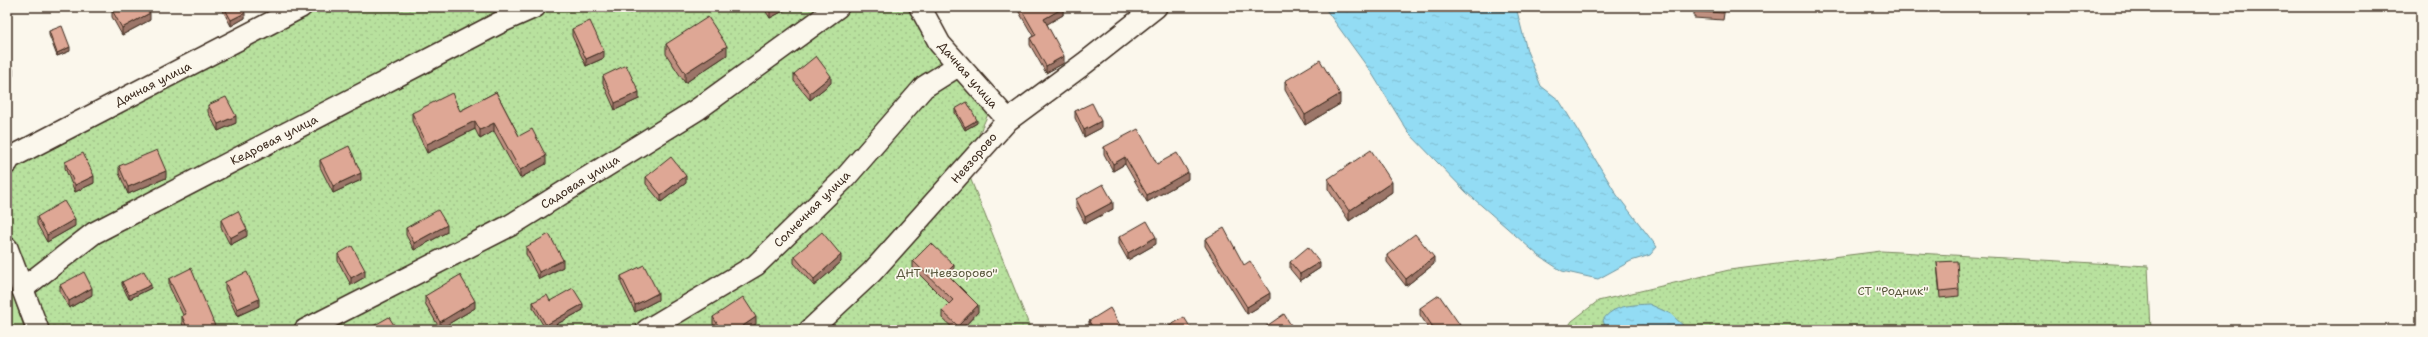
<svg xmlns="http://www.w3.org/2000/svg" width="2428" height="337" viewBox="0 0 2428 337" font-family="'Shantell Sans',sans-serif">
  <style>
    .green { fill: url(#green-dots); stroke: #7a865e }
    .pitch { fill: #b8e19e; stroke: #7a865e }
    .water { fill: url(#water-ripples); stroke: #70959e }
    .lines { fill: none; stroke-linecap: round; stroke-linejoin: round }
    .minor-casing { stroke: #3b2a1e; stroke-width: 24 }
    .minor { stroke: #fbf7ec; stroke-width: 21 }
    .wall { fill: #bf9080; stroke: #3b2a1e }
    .shaded-wall { fill: #9b7568; stroke: #3b2a1e }
    .building { fill: #dea795; stroke: #3b2a1e }
    .labels { text-anchor: middle; dominant-baseline: central; stroke-width: 3.5; stroke-linejoin: round; paint-order: stroke }
    .street-label { font-size: 12px; fill: #3b2a1e; stroke: #fbf7ec }
    .park-label { font-size: 12px; fill: #5a583e; stroke: #fbf7ec }
  </style>
  <defs>
    <pattern id="green-dots" width="8" height="8" patternUnits="userSpaceOnUse"><rect width="8" height="8" fill="#b8e19e"/><path d="M2 2h.1M6 6h.1" fill="none" stroke="#9fc188" stroke-width="1.8" stroke-linecap="round"/></pattern>
    <pattern id="water-ripples" width="26" height="14" patternUnits="userSpaceOnUse"><rect width="26" height="14" fill="#93dcf4"/><path d="M2 4q2-2 4 0t4 0M15 11q2-2 4 0t4 0" fill="none" stroke="#80bdd1"/></pattern>
  </defs>
  <rect width="100%" height="100%" fill="#fbf7ec"/>
  <filter id="ink" filterUnits="userSpaceOnUse"><feTurbulence type="fractalNoise" baseFrequency=".025" numOctaves="2"/><feDisplacementMap in="SourceGraphic" scale="8" xChannelSelector="R" yChannelSelector="G"/><feConvolveMatrix kernelMatrix="1 2 1 2 8 2 1 2 1" color-interpolation-filters="sRGB"/></filter>
  <g filter="url(#ink)">
    <path class="green" d="M288 7H917L989 112 965 165 1031 330H25L7 278V150Z
      M1881 251 2148 266 2151 330H1566L1572 321 1598 301 1729 270Z"/>
    <path class="pitch" d="M7 278 25 330H7Z"/>
    <path class="water" d="M1324 7H1516L1527 51 1541 86 1559 100 1617 195 1657 247 1650 255 1631 261 1598 279 1562 271 1539 256 1466 192 1408 132 1371 72Z
      M1649 304 1671 314 1688 330H1606L1603 320C1613 305 1632 305 1649 304Z"/>
    <g class="lines">
      <g class="minor-casing">
        <path id="minor" d="M920 7 940 44 1008 120
          M7 163 10 158 301 7
          M7 248 38 330
          M22 289 94 233 501 22 535 7
          M305 330 511 225 698 109 838 7
          M647 330 756 265 845 178 924 87 959 65
          M810 330 872 272 1008 120 1085 63 1156 7"/>
      </g>
      <use href="#minor" class="minor"/>
    </g>
    <path class="wall" d="M221 7H242L245 18 231 26Z
      M763 7H791L770 18Z
      M1016 7H1063V15L1047 24 1064 63 1046 73 1030 45V38L1033 36Z
      M1725 7 1723 20 1694 18V11Z
      M112 10 150 20 122 35 112 17Z
      M572 29 604 58 586 66 572 36Z
      M49 31 70 51 57 56 49 35Z
      M666 44 727 55 685 83 666 54Z
      M794 74 831 83 810 100 794 81Z
      M603 76 639 99 615 110 603 83Z
      M1285 81 1340 104 1305 125 1285 90Z
      M496 92 519 136 546 164 520 178 494 131 480 139 475 129 427 153 412 121V113L460 111Z
      M208 105 236 123 218 131 208 112Z
      M955 109 977 123 965 130 955 113Z
      M1075 111 1101 128 1084 137 1075 118Z
      M1104 147 1157 164 1188 179 1147 202 1125 164 1113 171 1104 154Z
      M320 160 361 180 333 193 320 167Z
      M65 162 94 183 75 192 65 168Z
      M119 166 166 178 128 194 119 173Z
      M646 177 686 183 661 202 646 184Z
      M1328 179 1392 192 1349 221 1328 189Z
      M1076 199 1113 209 1085 224 1076 206Z
      M37 217 75 226 47 242 37 224Z
      M221 220 247 236 230 245 221 227Z
      M406 228 447 232 414 250 406 235Z
      M1119 237 1156 244 1128 260 1119 244Z
      M1205 239 1244 265 1270 300 1247 314 1205 246Z
      M526 247 563 267 539 279 526 254Z
      M338 254 365 277 351 285 338 261Z
      M1387 255 1434 264 1406 286 1387 262Z
      M794 256 841 262 814 286 794 263Z
      M913 261 954 272 949 276 978 312 961 330H955L942 318V311L949 304 913 268Z
      M1290 262 1320 268 1300 281 1290 269Z
      M1937 262 1959 289V296L1940 298Z
      M621 276 658 300 635 312 621 283Z
      M169 279 215 330H185L182 323V316L183 315 169 286Z
      M122 282 151 288 129 299 122 285Z
      M225 282 259 306 237 316 225 289Z
      M60 285 92 295 69 308 60 292Z
      M425 296 475 308 440 329 425 303Z
      M550 301 583 310 546 330 533 308V302Z
      M1420 308 1460 330H1430L1420 315Z
      M713 317 756 324 747 330H717L713 324Z
      M1089 321 1120 330H1090L1089 328Z"/>
    <path class="shaded-wall" d="M778 7H791L770 18V11Z
      M1063 8V15L1044 26V19Z
      M150 13V20L122 35V28Z
      M245 13V18L231 26V20Z
      M727 46V55L685 83V73Z
      M70 47V51L57 56V53Z
      M604 51V58L586 66V59Z
      M1064 56V63L1046 73V66Z
      M13 69V76L7 79V72Z
      M831 76V83L810 100V93Z
      M639 92V99L615 110V103Z
      M1340 94V104L1305 125V115Z
      M236 116V123L218 131V124Z
      M977 120V123L965 130V127Z
      M475 121V129L427 153V144Z
      M1101 121V128L1084 137V130Z
      M494 123V131L480 139V130Z
      M546 156V164L520 178V170Z
      M1125 157V164L1113 171V164Z
      M166 171V178L128 194V187Z
      M1188 172V179L1147 202V195Z
      M361 173V180L333 193V186Z
      M94 176V183L75 192V185Z
      M686 176V183L661 202V195Z
      M1392 182V192L1349 221V211Z
      M1113 202V209L1085 224V217Z
      M75 219V226L47 242V235Z
      M447 225V232L414 250V243Z
      M247 229V236L230 245V238Z
      M1156 237V244L1128 260V253Z
      M841 255V262L814 286V279Z
      M1434 257V264L1406 286V279Z
      M563 260V267L539 279V272Z
      M1320 262V268L1300 281V274Z
      M954 265V272L946 280V273Z
      M365 270V277L351 285V278Z
      M151 285V288L129 299V295Z
      M92 288V295L69 308V301Z
      M658 293V300L635 312V305Z
      M1270 293V300L1247 314V307Z
      M259 299V306L237 316V309Z
      M475 301V308L440 329V322Z
      M583 304V310L546 330V325Z
      M978 305V312L961 330H958V326Z
      M756 317V324L747 330H737Z
      M1120 325V330H1113Z
      M1460 325V330H1452Z
      M215 326V330H204Z"/>
    <path class="building" d="M118 7H147L150 13 122 28 112 10Z
      M224 7H242L245 13 231 20Z
      M767 7H778L770 11Z
      M1020 7H1063V8L1044 19 1064 56 1046 66 1030 38 1036 35Z
      M1694 7H1724L1723 13 1694 11Z
      M708 17 727 46 685 73 666 44Z
      M590 21 604 51 586 59 572 29Z
      M62 26 70 47 57 53 49 31Z
      M7 53 13 69 7 72Z
      M816 56 831 76 810 93 794 74Z
      M1320 60 1340 94 1305 115 1285 81Z
      M626 65 639 92 615 103 603 76Z
      M496 92 519 136 532 129 546 156 520 170 494 123 480 130 475 121 427 144 412 113 452 93 460 111Z
      M226 97 236 116 218 124 208 105Z
      M967 102 977 120 965 127 955 109Z
      M1092 103 1101 121 1084 130 1075 111Z
      M1138 129 1157 164 1177 153 1188 172 1147 195 1125 157 1113 164 1104 147Z
      M349 146 361 173 333 186 320 160Z
      M157 150 166 171 128 187 119 166Z
      M1371 150 1392 182 1349 211 1328 179Z
      M83 153 94 176 75 185 65 162Z
      M671 157 686 176 661 195 646 177Z
      M1103 184 1113 202 1085 217 1076 199Z
      M64 201 75 219 47 235 37 217Z
      M438 210 447 225 414 243 406 228Z
      M238 211 247 229 230 238 221 220Z
      M1147 221 1156 237 1128 253 1119 237Z
      M1224 228 1244 265 1250 261 1270 293 1247 307 1205 239Z
      M822 232 841 255 814 279 794 256Z
      M549 234 563 260 539 272 526 247Z
      M1415 234 1434 257 1406 279 1387 255Z
      M931 243 954 265 946 273 978 305 958 326 942 311 953 300 913 261Z
      M352 246 365 270 351 278 338 254Z
      M1308 247 1320 262 1300 274 1290 262Z
      M1957 261 1959 289 1940 291 1937 262Z
      M644 265 658 293 635 305 621 276Z
      M191 268 215 326 204 330H188L182 316 186 314 169 279Z
      M144 271 151 285 129 295 122 282Z
      M84 272 92 288 69 301 60 285Z
      M247 272 259 299 237 309 225 282Z
      M460 275 475 301 440 322 425 296Z
      M573 288 583 304 546 325 533 302 547 295 550 301Z
      M1439 295 1460 325 1452 330H1435L1420 308Z
      M743 297 756 317 737 330H721L713 317Z
      M1110 308 1120 325 1113 330H1094L1089 321Z
      M1284 314 1294 330H1261Z
      M389 317 397 330H369L368 329Z
      M1184 317 1192 330H1163Z"/>
  </g>
  <g class="labels">
    <g class="street-label">
      <text transform="translate(968 75) rotate(49)">Дачная улица</text>
      <text transform="translate(153 84) rotate(-27)">Дачная улица</text>
      <text transform="translate(274 140) rotate(-27)">Кедровая улица</text>
      <text transform="translate(974 158) rotate(-49)">Невзорово</text>
      <text transform="translate(580 182) rotate(-32)">Садовая улица</text>
      <text transform="translate(812 209) rotate(-45)">Солнечная улица</text>
    </g>
    <g class="park-label">
      <text x="947" y="273">ДНТ "Невзорово"</text>
      <text x="1893" y="291">СТ "Родник"</text>
    </g>
  </g>
  <rect width="2428" height="337" fill="none" stroke="#fbf7ec" stroke-width="24"/>
  <rect x="12" y="12" width="2404" height="313" fill="none" stroke="#3b2a1e" stroke-width="1.5" filter="url(#ink)"/>
</svg>
